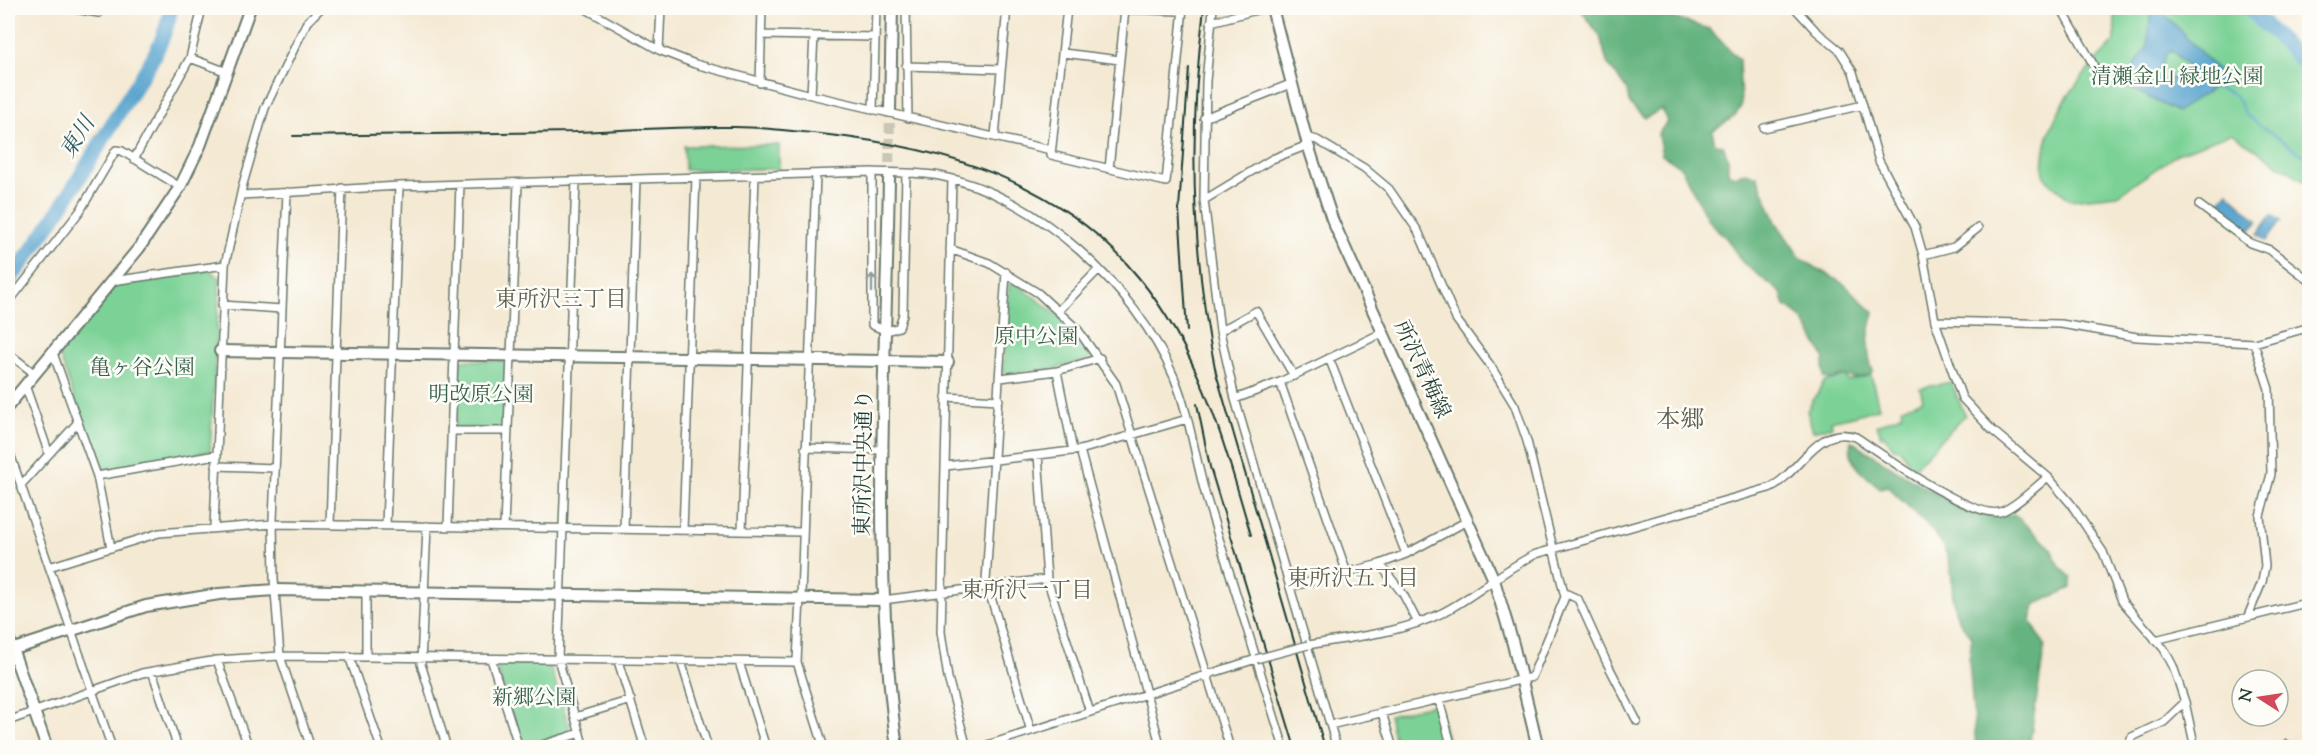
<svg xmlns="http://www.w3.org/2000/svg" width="2317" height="755" viewBox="0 0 2317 755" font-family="'Sorts Mill Goudy','Noto Serif JP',serif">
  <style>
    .green { fill: #7cd296; stroke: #4e8865; stroke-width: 1.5 }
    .forest { fill: #65b47f; stroke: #42785a; stroke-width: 1.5 }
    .water { fill: #54a2cd; stroke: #3a7080; stroke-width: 1.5; fill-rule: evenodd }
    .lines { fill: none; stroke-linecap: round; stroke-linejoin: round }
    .stream { stroke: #54a2cd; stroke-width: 2 }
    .river { stroke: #54a2cd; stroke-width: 15 }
    .secondary-tunnel { stroke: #c9c7b3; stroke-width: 10; stroke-dasharray: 10 5; stroke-linecap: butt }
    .street-casing { stroke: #6a796c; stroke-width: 10 }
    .secondary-casing { stroke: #6a796c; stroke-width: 14 }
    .street { stroke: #fff; stroke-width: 7 }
    .secondary { stroke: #fff; stroke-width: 10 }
    .rail { stroke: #1f3d34; stroke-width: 2 }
    .street-bridge-casing { stroke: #6a796c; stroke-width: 10; stroke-linecap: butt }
    .street-bridge { stroke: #fff; stroke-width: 7 }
    .oneway { stroke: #8f9e9a }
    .labels { text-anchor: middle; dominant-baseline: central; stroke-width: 5; stroke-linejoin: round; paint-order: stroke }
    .park-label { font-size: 21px; fill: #36624c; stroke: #fdfcf7 }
    .street-label { font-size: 21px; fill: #1f3d34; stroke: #fdfcf7 }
    .water-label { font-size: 22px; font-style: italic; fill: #32606a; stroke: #fdfcf7 }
    .neighbourhood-label { font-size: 22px; fill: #5e6050; stroke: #fdfcf7 }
    .quarter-label { font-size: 24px; fill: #5e6050; stroke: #fdfcf7 }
  </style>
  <rect width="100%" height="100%" fill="#fdfcf7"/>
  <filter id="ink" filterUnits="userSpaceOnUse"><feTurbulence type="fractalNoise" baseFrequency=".0167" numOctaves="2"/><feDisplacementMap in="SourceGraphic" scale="12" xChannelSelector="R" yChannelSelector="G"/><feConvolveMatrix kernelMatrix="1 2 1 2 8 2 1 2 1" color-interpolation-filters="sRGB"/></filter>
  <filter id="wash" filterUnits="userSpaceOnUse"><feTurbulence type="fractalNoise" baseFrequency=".008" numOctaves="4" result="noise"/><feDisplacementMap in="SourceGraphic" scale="24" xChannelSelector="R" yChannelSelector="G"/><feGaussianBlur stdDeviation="1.35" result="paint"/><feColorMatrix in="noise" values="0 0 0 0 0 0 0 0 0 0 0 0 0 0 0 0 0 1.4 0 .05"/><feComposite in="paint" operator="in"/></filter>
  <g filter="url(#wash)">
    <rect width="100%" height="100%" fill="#f4e9d3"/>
    <path class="green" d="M2115 8H2250L2309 67V184L2231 133 2179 153 2118 195 2070 200 2044 177C2038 123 2080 77 2115 41Z
      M779 145V169L685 170 684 146Z
      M209 270 220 278 210 451 105 471 99 470 59 354 115 285Z
      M1013 281 1063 319 1091 354 1090 359 1057 368 1007 374 1003 371 1009 284Z
      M460 360 503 361 506 364 502 429 455 428Z
      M1871 375 1879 408C1872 409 1866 413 1860 414 1851 417 1841 418 1831 421L1832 426 1813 431 1807 411 1824 382 1845 376 1848 381Z
      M1951 382 1965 415 1914 468 1899 449 1894 448 1883 435 1881 436 1877 425 1903 414 1902 408 1923 400 1920 388Z
      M498 663H549L571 732 522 747 496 666Z
      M1435 704 1438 706 1449 747H1396L1389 715Z"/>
    <path class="forest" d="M1584 8H1641L1709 29 1739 60 1741 106 1735 116 1712 131 1715 144 1723 145 1728 159V173L1736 176 1746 172 1757 176 1776 222 1801 259 1844 284 1874 313C1868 333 1865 351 1873 371L1868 376 1853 378 1842 375 1834 379 1824 378 1823 365 1825 359C1813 341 1809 318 1785 306L1781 293 1742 262 1727 239 1708 220 1680 166 1662 155 1658 134 1667 122 1662 109 1645 118 1629 103 1627 90 1607 63 1600 36 1583 13Z
      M1851 441C1893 466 1963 522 2014 514L2050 547 2060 567 2071 577V588L2034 605 2031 622 2045 645 2029 747H1976L1969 660 1972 636C1942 609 1959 586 1947 555 1936 526 1908 509 1887 486L1880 488C1864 474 1847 464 1851 441Z"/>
    <path class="water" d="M2151 8H2159L2226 79 2177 112 2122 84 2147 48ZM2172 50 2194 73 2160 81 2156 78 2167 52Z
      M2228 192 2258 221 2248 233 2217 204Z
      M2272 215 2281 221 2266 241 2258 234Z"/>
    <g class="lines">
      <path class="stream" d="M2214 87 2235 95 2246 115 2310 160"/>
      <path class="river" d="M2248 8 2310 69
        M8 282C51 227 85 169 121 109 142 75 164 48 171 8"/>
    </g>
  </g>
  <g filter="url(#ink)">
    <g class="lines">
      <path class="secondary-tunnel" d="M889 178 890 110"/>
      <g class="street-casing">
        <path id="street" d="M69 8 99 13
          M584 8 659 50 695 64 811 95 1051 150
          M747 8 762 9
          M906 8 908 118
          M1067 8 1051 155 1166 182 1183 8
          M1082 8 1182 11
          M1213 8 1206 81 1204 200 1220 331 1235 399 1337 748
          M1795 8 1816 31 1839 50 1853 72 1879 161 1915 227 1923 255 1935 321 1962 398 1992 430 2048 477 2071 504 2103 552 2122 601 2164 649 2173 666 2185 702 2195 748
          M2061 8 2093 64
          M1211 22 1264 8
          M761 35 875 37
          M659 50 661 8
          M1063 53 1120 60
          M190 58 227 72
          M906 66 1001 69
          M760 83 762 8
          M811 95 814 36
          M873 110 876 8
          M1204 118 1293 83
          M1764 128 1863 105
          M995 136 1007 8
          M1306 137 1317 140 1364 168 1389 189 1418 231 1456 319 1490 365 1515 406 1527 441 1565 597 1532 677 1330 725
          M134 159 190 58 202 8
          M1109 169 1125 9
          M872 172V325L887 331 899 327 903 314 906 173
          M952 179 941 632 948 678 967 748
          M576 181 558 659 584 748
          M287 192 273 520 274 579 280 656 311 748
          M241 195 399 186 872 172C895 173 918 172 940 176 1037 195 1136 288 1174 377 1190 416 1195 459 1207 500 1233 582 1258 665 1284 748
          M1204 200 1272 159 1308 145
          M2199 205 2250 243 2270 250 2310 281
          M950 249 989 263 1038 293 1078 330 1116 384 1230 748
          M1923 255 1954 247 1978 228
          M1006 272 986 581 1031 731
          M112 281 225 265
          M8 303 80 211 116 150 122 151 180 187
          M222 305 282 309
          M1059 310 1099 269
          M1935 321 2061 324 2137 337 2254 343 2310 327
          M1220 331 1256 311 1294 376
          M8 353 35 374
          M53 353 97 476 111 548
          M1329 358 1406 554
          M1057 371 1073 451
          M1000 378 1057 371 1100 358
          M1280 382 1347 573
          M25 385 49 454
          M946 397 999 400
          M1235 399 1280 382 1382 333
          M451 431H507
          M8 448 112 748
          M805 448 884 450
          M1080 450 1161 748
          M1038 455 1047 579 1090 712
          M216 466 275 468
          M946 466 1080 450 1187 419
          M97 476 216 455
          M21 485 78 422
          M330 524 342 188
          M386 525 399 186
          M427 526 421 664 447 748
          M214 527 225 265 243 184 265 108 307 22 321 8
          M448 527 460 184
          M504 527 518 183
          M624 529 636 179
          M683 530 696 177
          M742 530 755 176
          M1380 564 1403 594 1418 623
          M49 567 159 533 273 524 803 532
          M1290 587 1380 564 1406 554 1469 520
          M1565 593 1578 599 1606 661 1637 721
          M800 597 797 662 824 748
          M801 597 816 174
          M883 600 1047 579
          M2248 616 2262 582 2265 566 2260 516 2271 474 2269 389 2254 343
          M2155 640 2310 602
          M1308 645C1352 637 1402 633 1442 613 1476 596 1502 570 1536 554L1769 488C1800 474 1816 423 1856 437 1879 453 1978 523 2003 511 2019 504 2034 488 2048 477
          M349 656 381 748
          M366 657V592
          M491 659 519 748
          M217 660 249 748
          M618 661 645 748
          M681 661 708 748
          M739 662 766 748
          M152 671 178 748
          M1439 700 1452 748
          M1382 713 1393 748
          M575 717 631 700
          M8 721 142 673 217 660 280 656 797 662
          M2286 744 2293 748
          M533 748 580 733
          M978 748 1256 659
          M2126 748 2132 737 2164 722 2185 702"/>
      </g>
      <g class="secondary-casing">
        <path id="secondary" d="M1272 8 1308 145 1332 219 1494 580 1513 644 1538 748
          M890 110 892 8
          M889 178C886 367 871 560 897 748
          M220 351 948 362
          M8 406 139 248 180 187 200 146 250 8
          M8 637 47 748
          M8 651 146 606 219 594 275 590 883 600"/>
      </g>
      <use href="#street" class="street"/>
      <use href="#secondary" class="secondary"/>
      <path class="rail" d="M1204 8C1189 128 1191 253 1216 373L1325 748
        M293 136C387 135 481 134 575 132 628 130 681 126 734 127 763 127 792 131 821 134 941 147 1060 180 1139 278 1201 354 1224 443 1251 535
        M1187 331 1179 209 1189 68
        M1197 404 1210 467 1295 748"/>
      <g class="street-bridge-casing">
        <path id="street-bridge" d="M1256 659 1308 645"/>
      </g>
      <use href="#street-bridge" class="street-bridge"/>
    </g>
    <defs><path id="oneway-shaft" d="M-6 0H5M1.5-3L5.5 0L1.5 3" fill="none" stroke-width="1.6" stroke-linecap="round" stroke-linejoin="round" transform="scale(1.5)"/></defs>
    <use class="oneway" href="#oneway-shaft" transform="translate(872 283) rotate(-90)"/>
  </g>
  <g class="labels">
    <g class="park-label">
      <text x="2177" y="78">清瀬金山 緑地公園</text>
      <text x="1036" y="338">原中公園</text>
      <text x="142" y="369">亀ヶ谷公園</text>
      <text x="481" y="396">明改原公園</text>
      <text x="534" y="699">新郷公園</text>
    </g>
    <g class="street-label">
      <text transform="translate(1421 370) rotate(65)">所沢青梅線</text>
      <text transform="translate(865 463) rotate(-89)">東所沢中央通り</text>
    </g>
    <g class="water-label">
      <text transform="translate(79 138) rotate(-58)">東川</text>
    </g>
    <g class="neighbourhood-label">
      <text x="561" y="301">東所沢三丁目</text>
      <text x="1353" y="580">東所沢五丁目</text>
      <text x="1027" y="592">東所沢一丁目</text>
    </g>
    <g class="quarter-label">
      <text x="1680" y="421">本郷</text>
    </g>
  </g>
  <rect width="2317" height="755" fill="none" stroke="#fdfcf7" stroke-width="30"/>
  <g transform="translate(2260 698) rotate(282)"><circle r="28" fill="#fdfcf7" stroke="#a4b0a9" stroke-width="1.5"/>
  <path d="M0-4.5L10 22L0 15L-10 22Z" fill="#d1495b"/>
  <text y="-9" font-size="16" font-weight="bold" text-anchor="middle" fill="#1f3d34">N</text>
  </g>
</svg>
